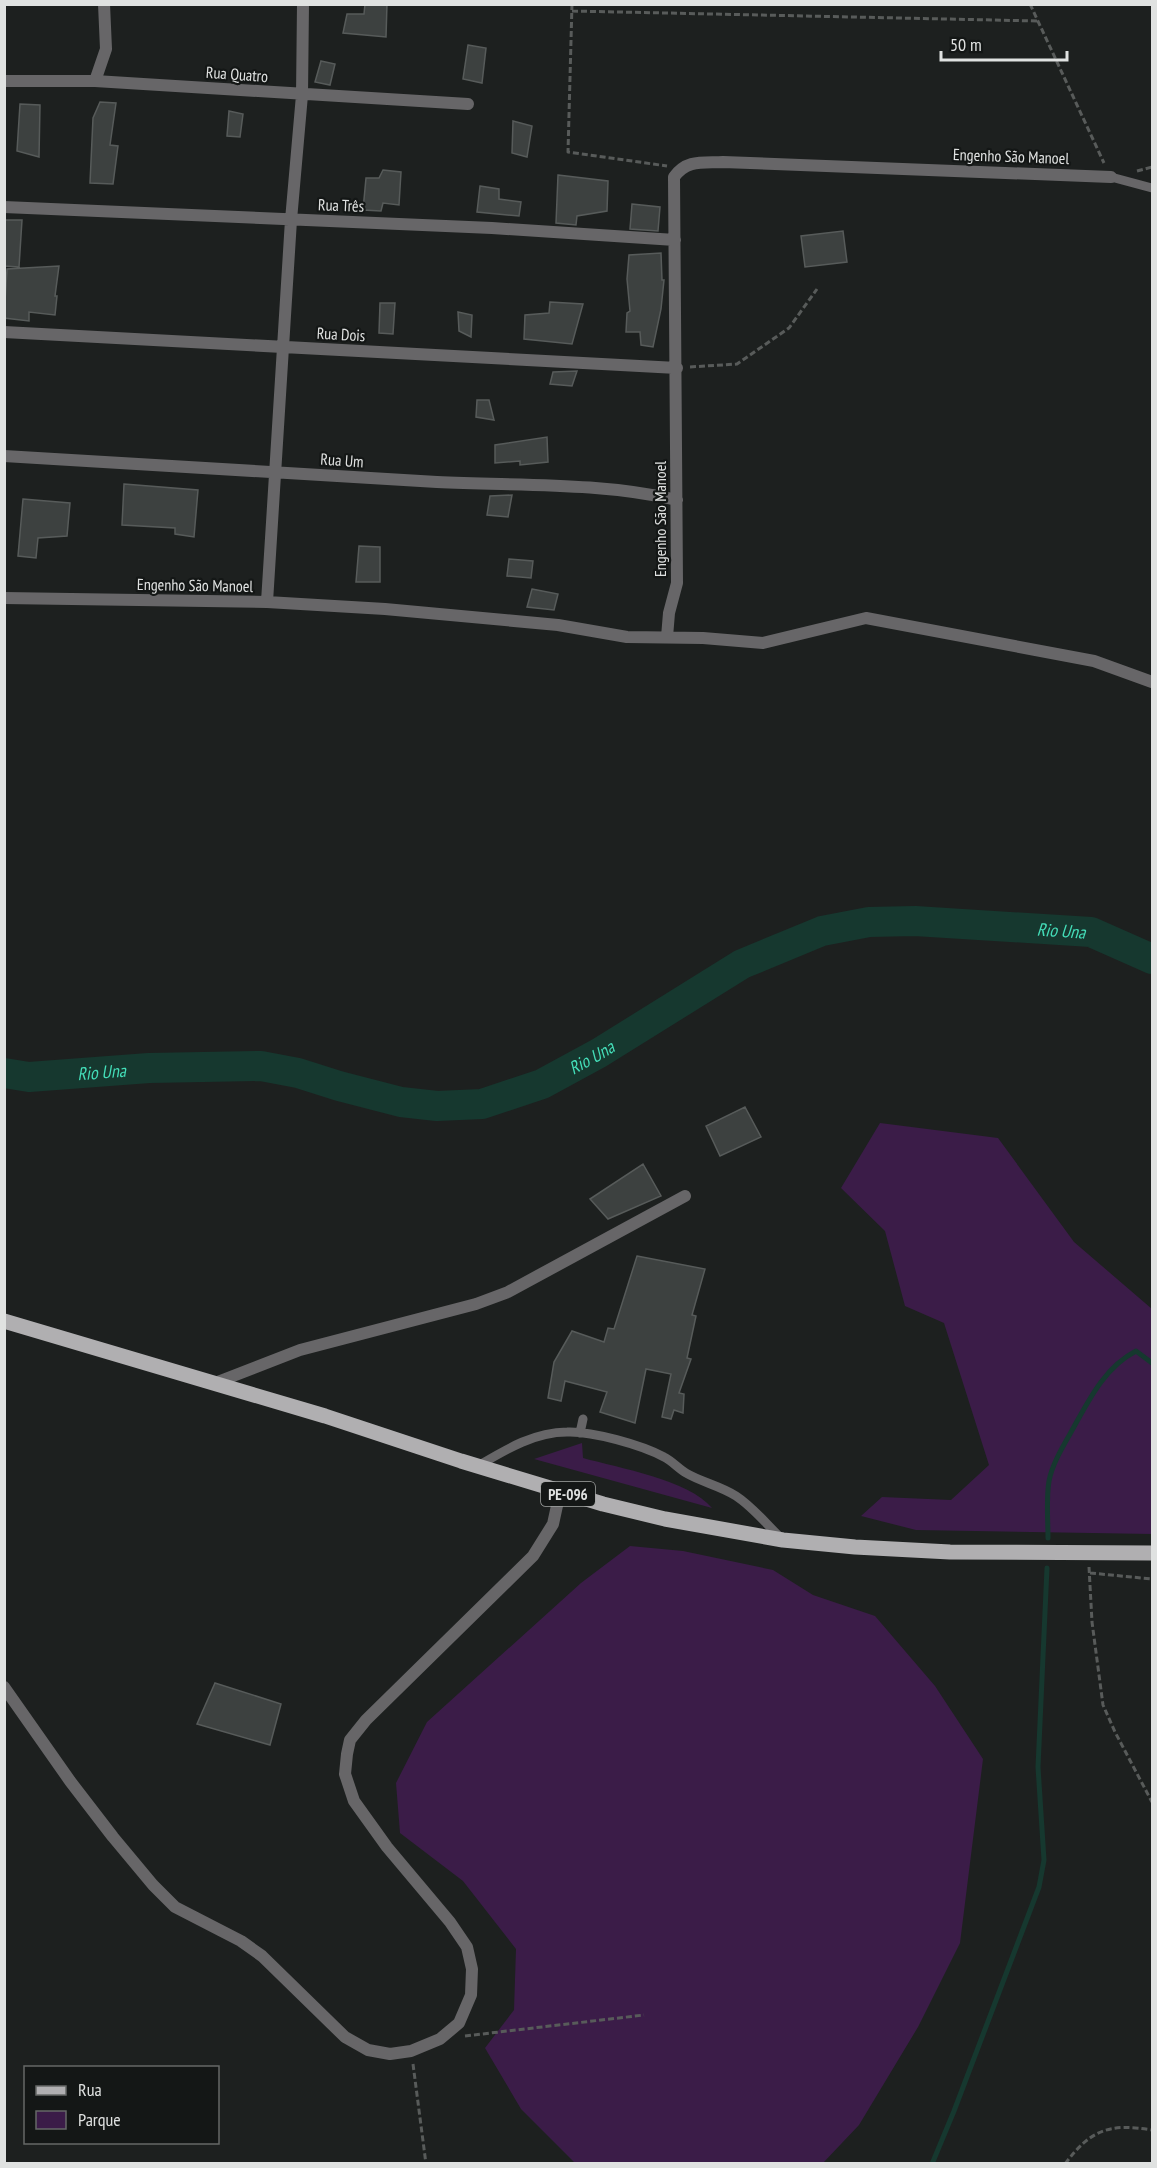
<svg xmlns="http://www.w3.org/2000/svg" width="1157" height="2168" viewBox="0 0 1157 2168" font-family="'PT Sans Narrow',sans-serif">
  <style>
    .green { fill: #3b1c48 }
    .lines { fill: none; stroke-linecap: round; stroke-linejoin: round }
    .stream { stroke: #16382f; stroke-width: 5 }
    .river { stroke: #16382f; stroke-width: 30 }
    .building { fill: #3d4140; stroke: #575b5a; stroke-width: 1.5 }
    .path { stroke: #585b5a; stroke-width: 3; stroke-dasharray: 6 3; stroke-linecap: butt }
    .service { stroke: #676668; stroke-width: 9 }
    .minor { stroke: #676668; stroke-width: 12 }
    .tertiary { stroke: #676668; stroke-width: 12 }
    .primary { stroke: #b0afb1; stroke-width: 15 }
    .labels { text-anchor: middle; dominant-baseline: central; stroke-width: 4.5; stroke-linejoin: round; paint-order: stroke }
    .shield { fill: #141716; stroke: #a3a5a4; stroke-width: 1.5 }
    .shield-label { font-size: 15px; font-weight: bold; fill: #e0e2e1 }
    .street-label { font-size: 16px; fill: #e0e2e1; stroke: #141716 }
    .water-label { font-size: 18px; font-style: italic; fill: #44ddb8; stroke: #141716 }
  </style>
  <rect width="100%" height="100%" fill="#1d201f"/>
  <path class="green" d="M880 1123 998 1138 1074 1242 1152 1309V1534L916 1530 861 1516 882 1497 951 1500 989 1465 944 1323 905 1306 885 1231 841 1188Z
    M582 1443 583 1458C619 1468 689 1480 712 1508L534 1459Z
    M630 1546 683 1551 773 1570 813 1595 875 1616 935 1686 983 1759 960 1943 918 2027 859 2125 823 2163H575L521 2109 485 2048 514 2010 516 1949 463 1881 400 1833 396 1783 427 1722 581 1583Z"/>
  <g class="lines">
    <path class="stream" d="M1048 1538C1048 1519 1046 1499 1049 1481 1052 1465 1062 1448 1070 1434 1087 1404 1103 1368 1136 1351L1152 1363
      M932 2164 954 2111 1039 1887 1044 1860 1038 1767 1047 1568"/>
    <path class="river" id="s1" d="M4 1073 29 1077 149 1068 261 1066 298 1073 339 1086 401 1102 437 1106 482 1104 542 1084 599 1053 742 964 822 931 869 922 915 921 1091 932 1152 959"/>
  </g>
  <path class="building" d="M365 4H387L386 37 343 33 347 14H364Z
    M468 45 486 48 482 83 463 79Z
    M321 61 335 64 330 85 315 82Z
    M100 102 116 103 110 145 118 146 113 184 90 183 93 118Z
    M20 104 40 105 39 157 17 151Z
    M229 111 243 114 240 137 227 136Z
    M513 121 532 126 527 157 512 153Z
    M383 170 401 172 399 205 383 203 381 211 363 210 366 178H379Z
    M558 175 608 181 607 211 577 216 576 225 556 223Z
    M480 186 499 189V199L521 202 519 216 477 212Z
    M632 204 660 207 658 231 630 229Z
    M4 220H22L19 267 4 266Z
    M843 231 847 262 805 267 801 236Z
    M661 253 662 280H664L661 309 653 347 641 345 640 332H626L627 313 630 311 627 279 629 255Z
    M59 266 55 296H57L55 315 29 312V321L4 318 7 269Z
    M550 302 583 304 572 344 524 339 525 315 549 313Z
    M380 303H395L393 334 379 333Z
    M458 312 472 315 471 337 459 331Z
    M577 371 572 386 550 384 553 372Z
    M477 400H489L494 420 476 417Z
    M547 437 548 462 520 465V461L495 463V445Z
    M124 484 198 490 194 537 175 534V528L122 525Z
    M512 495 508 517 487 515 490 496Z
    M23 499 70 503 67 536 38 538 36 558 18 556Z
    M359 546 380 547V582H356Z
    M509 559 533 561 531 578 507 576Z
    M532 589 558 594 554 610 527 607Z
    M745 1107 761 1137 720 1156 706 1126Z
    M643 1164 661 1196 608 1219 590 1199Z
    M637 1256 705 1269 692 1315 696 1316 687 1358 691 1359 679 1393 684 1394 683 1413 674 1410 671 1419 662 1417 671 1374 646 1369 635 1423 600 1412 607 1392 565 1381 561 1401 548 1398 554 1362 572 1331 604 1342 608 1328 614 1329Z
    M215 1683 281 1704 270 1745 197 1724Z"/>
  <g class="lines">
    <path class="path" d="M572 4 568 152 667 166
      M1030 4 1104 163
      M572 11 1039 21
      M1137 171 1152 167
      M690 367 737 364 789 328 817 289
      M1089 1567 1092 1622 1103 1705 1115 1732 1152 1802
      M1090 1573 1152 1579
      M465 2036 644 2015
      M413 2064 426 2164
      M1065 2164C1091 2129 1110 2123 1152 2130"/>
    <path class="service" d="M1111 177 1152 188
      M580 1433 583 1419
      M478 1466C505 1450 534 1432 567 1432 592 1431 642 1445 664 1457 672 1461 678 1468 686 1473 701 1482 721 1486 736 1496 753 1507 767 1525 782 1539"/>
    <path class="minor" d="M4 81H95L468 104
      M95 81 106 49 104 4
      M4 207 492 228 675 240
      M4 332 677 368
      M4 456C149 464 293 474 437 482 516 486 599 482 677 500
      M4 598 267 602 385 609 558 625 627 637 703 638 763 643 866 618 1094 661 1152 682
      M267 602 291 220 302 95 303 4
      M667 637 669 613 677 583 674 177C687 159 703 163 723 162L1111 177
      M215 1383 300 1350 476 1304 508 1292 685 1196"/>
    <path class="tertiary" d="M4 1687 70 1781 113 1837 153 1885 175 1907 241 1941 262 1956 345 2037 368 2050 390 2054 411 2051 440 2039 459 2023 471 1995 472 1969 467 1947 450 1922 387 1847 354 1801 345 1774 347 1754 350 1740 366 1720 533 1556 553 1524 560 1492"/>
    <path class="primary" d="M4 1321 325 1416 461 1461 603 1504 665 1519 783 1540 855 1547 950 1552 1152 1553"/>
  </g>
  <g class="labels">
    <rect class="shield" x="541" y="1482" width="54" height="24" rx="4.5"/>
    <g class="shield-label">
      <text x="568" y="1494">PE-096</text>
    </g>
    <g class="street-label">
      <text transform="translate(237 74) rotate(4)">Rua Quatro</text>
      <text transform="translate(1011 156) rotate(2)">Engenho São Manoel</text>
      <text transform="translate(341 205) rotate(2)">Rua Três</text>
      <text transform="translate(341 334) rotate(3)">Rua Dois</text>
      <text transform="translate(342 460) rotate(4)">Rua Um</text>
      <text transform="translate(660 519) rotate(-90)">Engenho São Manoel</text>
      <text transform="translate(195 585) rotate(1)">Engenho São Manoel</text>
    </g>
    <g class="water-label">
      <text stroke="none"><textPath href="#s1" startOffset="1107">Rio Una</textPath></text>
      <text stroke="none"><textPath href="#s1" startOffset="603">Rio Una</textPath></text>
      <text stroke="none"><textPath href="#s1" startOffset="98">Rio Una</textPath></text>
    </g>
  </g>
  <rect width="1157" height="2168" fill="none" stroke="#e0e2e1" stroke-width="12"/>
  <rect x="24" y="2066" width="195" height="78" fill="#141716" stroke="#666867" stroke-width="1.5"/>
  <rect x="36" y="2086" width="30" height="9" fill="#b0afb1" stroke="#666867" stroke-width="1.5"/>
  <text x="78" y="2096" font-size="18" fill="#e0e2e1">Rua</text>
  <rect x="36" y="2111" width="30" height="18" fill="#3b1c48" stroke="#666867" stroke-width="1.5"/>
  <text x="78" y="2126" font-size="18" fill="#e0e2e1">Parque</text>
  <path d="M941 51v9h126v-9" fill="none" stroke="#e0e2e1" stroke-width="3"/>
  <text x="950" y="51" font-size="18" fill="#e0e2e1" stroke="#141716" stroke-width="4.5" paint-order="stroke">50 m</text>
</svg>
